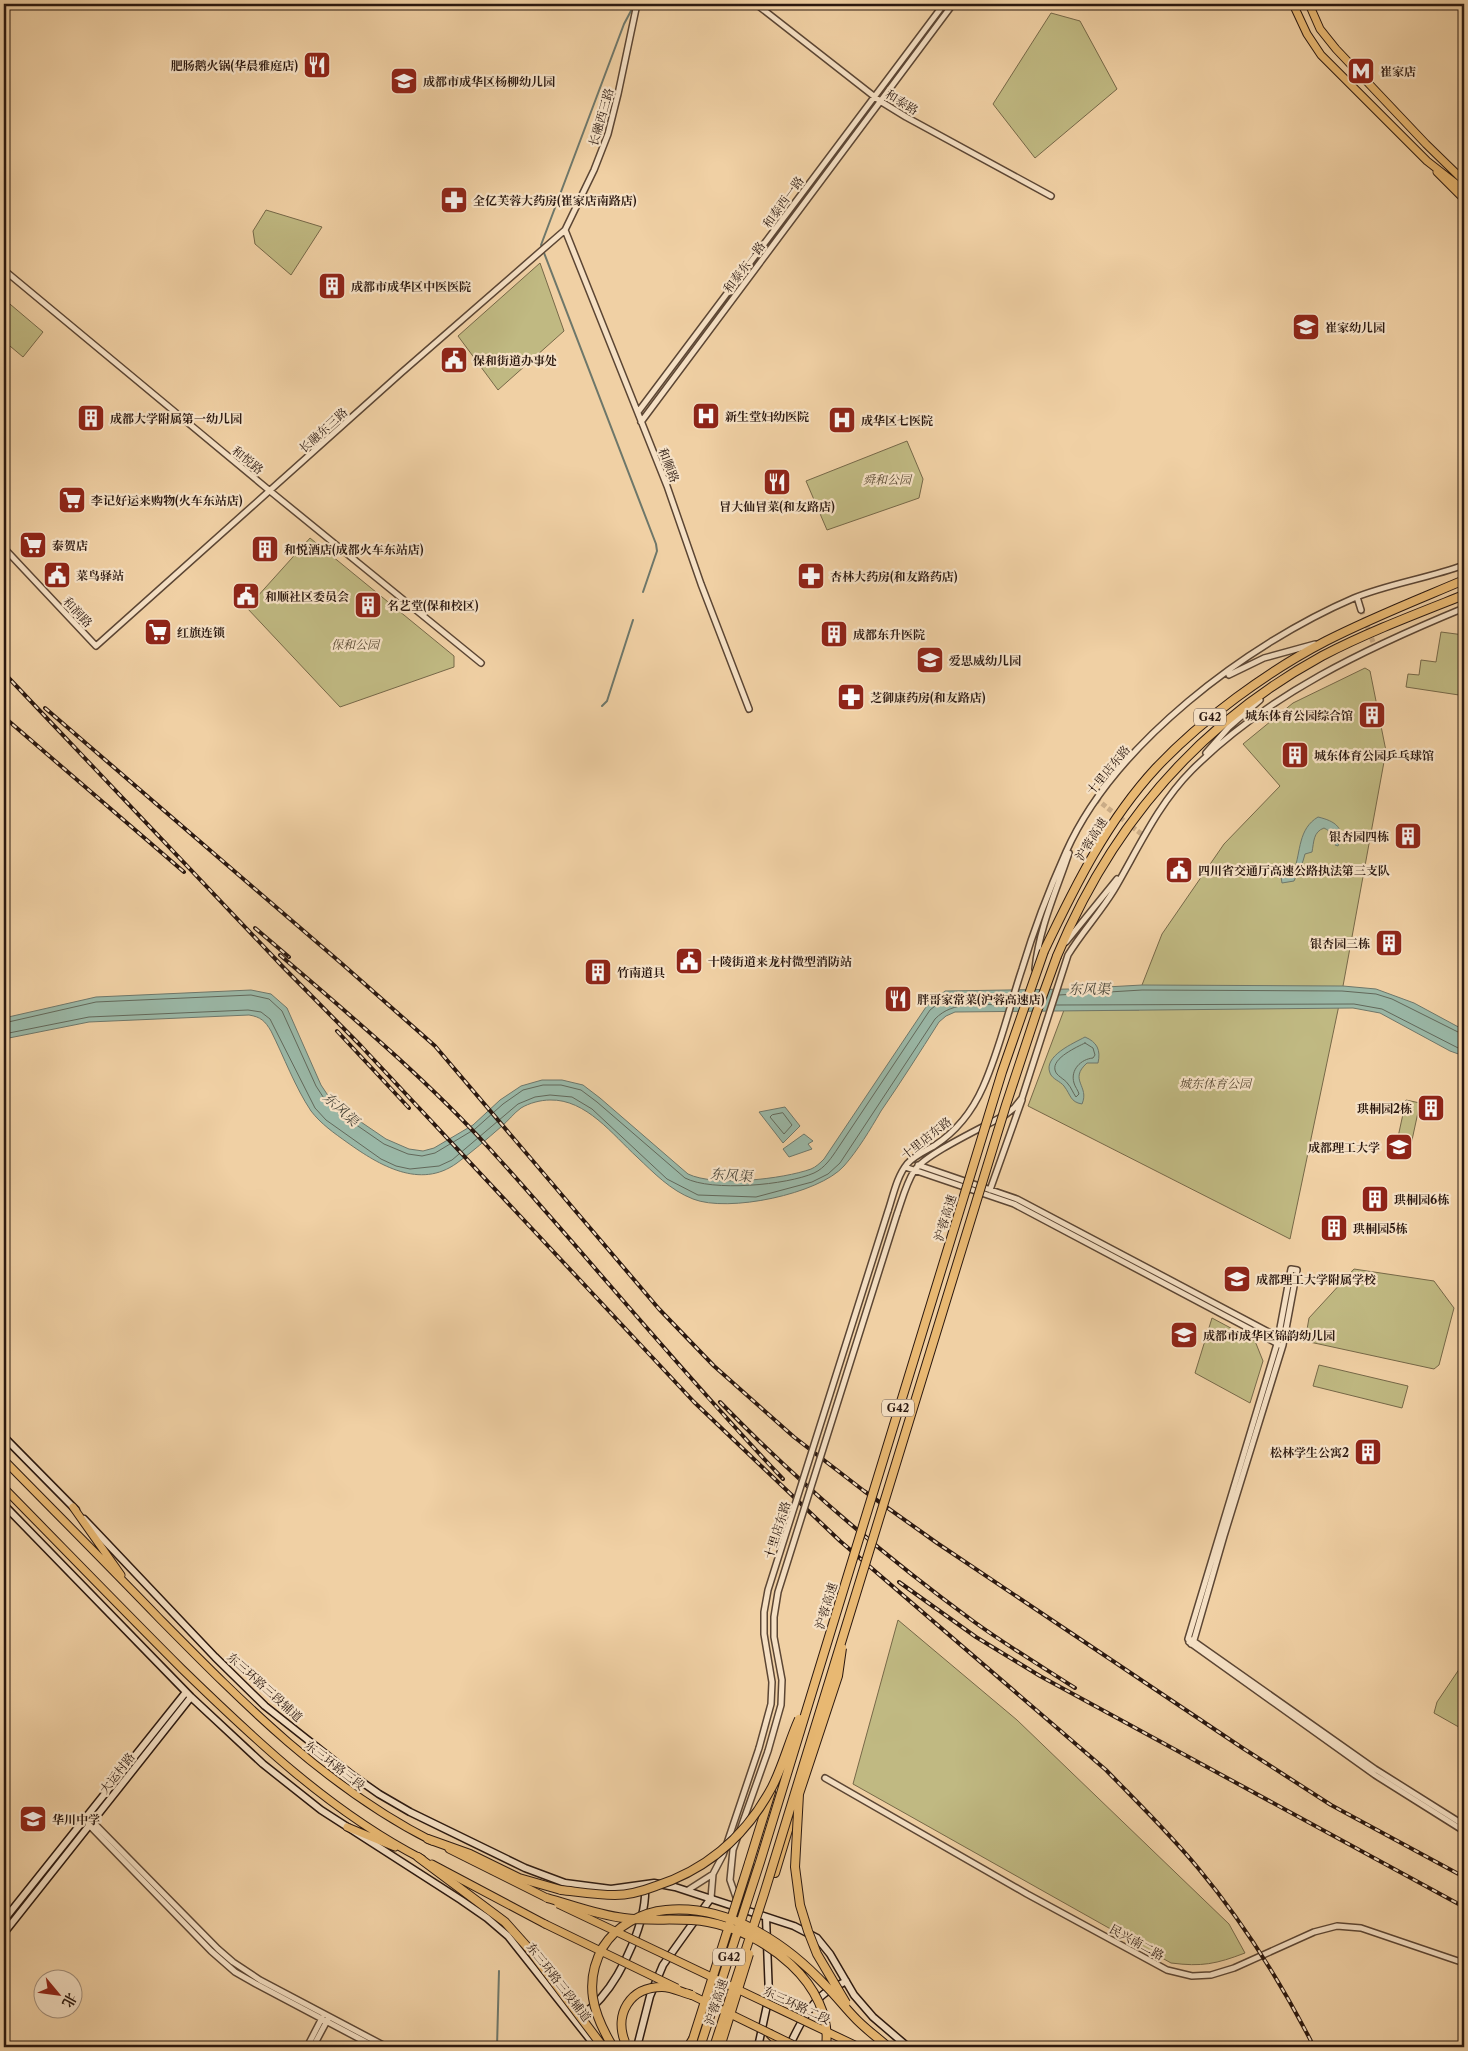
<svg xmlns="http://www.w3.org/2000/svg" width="1468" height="2051" viewBox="0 0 1468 2051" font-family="'Libre Caslon Text','Noto Serif SC',serif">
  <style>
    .green { fill: #c0b982; stroke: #766848 }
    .water { fill: #9ab7a6; stroke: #6e776a }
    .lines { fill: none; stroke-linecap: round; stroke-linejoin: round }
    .shore { stroke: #62685a; stroke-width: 1 }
    .stream { stroke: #6e776a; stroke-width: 2 }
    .tertiary-tunnel { stroke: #c9ab86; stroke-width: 5; stroke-dasharray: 5 2.5; stroke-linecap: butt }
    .tertiary-casing { stroke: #5c4634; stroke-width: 8 }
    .secondary-casing { stroke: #2b180f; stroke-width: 9 }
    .primary-casing { stroke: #2b180f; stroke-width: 9 }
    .trunk-casing { stroke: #2b180f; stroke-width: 9 }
    .motorway-casing { stroke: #2b180f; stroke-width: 10 }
    .tertiary { stroke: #f5e0c4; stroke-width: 5 }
    .secondary { stroke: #f5e0c4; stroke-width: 6 }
    .primary { stroke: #e8b872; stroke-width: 7 }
    .trunk { stroke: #e8b872; stroke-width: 7 }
    .motorway { stroke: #e8b872; stroke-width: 8 }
    .rail-casing { stroke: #2b180f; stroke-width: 4 }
    .rail { stroke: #f5e0c4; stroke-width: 2; stroke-dasharray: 5.5; stroke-linecap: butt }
    .tertiary-bridge-casing { stroke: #5c4634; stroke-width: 8; stroke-linecap: butt }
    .trunk-bridge-casing { stroke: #2b180f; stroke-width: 9; stroke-linecap: butt }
    .motorway-bridge-casing { stroke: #2b180f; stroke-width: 10; stroke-linecap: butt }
    .tertiary-bridge { stroke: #f5e0c4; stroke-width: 5 }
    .trunk-bridge { stroke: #e8b872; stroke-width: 7 }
    .motorway-bridge { stroke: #e8b872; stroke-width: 8 }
    .labels { text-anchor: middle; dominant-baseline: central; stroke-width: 4.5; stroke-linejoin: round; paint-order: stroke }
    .shield { fill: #f5e0c4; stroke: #685445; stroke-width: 1 }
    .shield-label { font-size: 11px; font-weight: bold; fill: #2b180f }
    .poi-label { font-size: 12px; font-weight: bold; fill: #2b180f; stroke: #f5e0c4; text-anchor: start }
    .street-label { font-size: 12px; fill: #2b180f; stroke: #f5e0c4 }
    .park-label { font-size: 12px; font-style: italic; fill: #584832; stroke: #f5e0c4 }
    .water-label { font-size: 14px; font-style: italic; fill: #4c483c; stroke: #f5e0c4 }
  </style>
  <rect width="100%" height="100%" fill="#f0d0a4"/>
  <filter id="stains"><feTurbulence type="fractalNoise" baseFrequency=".004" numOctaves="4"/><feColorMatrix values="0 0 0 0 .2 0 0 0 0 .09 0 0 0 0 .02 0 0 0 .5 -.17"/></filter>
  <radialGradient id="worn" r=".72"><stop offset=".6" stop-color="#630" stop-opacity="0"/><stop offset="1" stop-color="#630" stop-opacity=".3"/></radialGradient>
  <path class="green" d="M1051 13 1080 21 1117 89 1035 158 993 104Z
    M266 210 322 227 291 275 255 244 253 231Z
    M540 263 564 331 498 390 458 336Z
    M4 299 43 332 23 357 4 341Z
    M907 441 923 479 919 498 827 530 806 481Z
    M310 538 454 656V667L340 707 247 608Z
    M1441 632 1464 635V660L1459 695 1406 687 1408 674 1419 675 1421 660 1436 662Z
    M1365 668 1370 671 1386 751 1343 986 1290 1239 1028 1106 1064 1010H1139L1142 985 1162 934 1224 844 1280 786 1243 744 1293 703Z
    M1406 1100 1420 1103 1409 1154 1395 1151Z
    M1354 1269 1434 1281 1454 1308 1439 1365 1434 1369 1305 1341 1309 1318Z
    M1212 1318 1255 1341 1263 1361 1250 1403 1195 1373Z
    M1319 1365 1408 1386 1402 1408 1313 1386Z
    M898 1620 1017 1720 1229 1924 1245 1953C1216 1964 1202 1967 1171 1963L853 1784Z
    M1464 1662V1730L1434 1713 1437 1702Z"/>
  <path class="water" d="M1318 817C1335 821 1346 828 1338 846L1335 845C1335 837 1332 832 1324 828 1313 832 1314 842 1312 852L1305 854 1303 861 1294 881 1282 883 1281 877 1294 871C1301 851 1298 829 1318 817Z
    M1142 985 1343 986 1376 989 1414 1003 1464 1030V1056L1450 1051 1380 1013 1353 1008 955 1012 946 1016 939 1022C920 1052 901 1082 881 1111 870 1130 858 1150 844 1166 819 1194 728 1213 693 1199 670 1190 654 1173 637 1157 613 1135 586 1099 550 1100 541 1100 529 1103 521 1108 514 1113 508 1121 502 1126 487 1139 472 1152 457 1163 420 1190 379 1165 348 1143 334 1133 321 1124 311 1111 295 1087 284 1057 271 1031 265 1021 261 1017 249 1015L89 1022 4 1039V1018L96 997 251 990 271 994 287 1008 321 1085 333 1103 386 1139 409 1149 423 1151 434 1148 473 1125 500 1100 521 1086 542 1080H562L583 1085 600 1098 688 1174C715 1187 783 1179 811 1169 816 1167 820 1163 824 1159L926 1007 945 991 1070 989Z
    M1085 1037C1097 1042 1101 1050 1098 1063H1087C1068 1080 1090 1086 1082 1104 1070 1102 1071 1095 1064 1086 1060 1081 1052 1079 1050 1073 1043 1056 1074 1043 1085 1037Z
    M785 1107 800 1126 783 1143 759 1112Z
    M804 1134 813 1141 808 1144 812 1149 789 1157 783 1149Z"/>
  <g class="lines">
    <path class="shore" d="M1059 995 1142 990 1342 991 1376 994 1392 999 1464 1035
      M1056 1005 1354 1004 1382 1009 1464 1051
      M4 1023 96 1002 251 995 269 999 282 1011 316 1086 329 1106 384 1144 408 1154 422 1156 435 1153 475 1129 503 1104 523 1090 543 1085H561L581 1090 597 1102 685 1178C712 1192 787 1185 814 1173 825 1168 832 1157 838 1148L930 1010 948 996 1010 995
      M4 1034 89 1017 248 1010 261 1012 270 1019 315 1108 326 1120 381 1159 396 1166 410 1169 439 1166 452 1160 518 1104 535 1097 550 1095 572 1097 592 1109 667 1179 698 1195 756 1197 812 1182 828 1174 840 1163 935 1019C953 1000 982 1005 1007 1005
      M1085 1043 1093 1048 1095 1055 1093 1058C1081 1059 1070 1070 1074 1083 1075 1087 1078 1090 1079 1094L1076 1097C1073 1093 1071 1087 1068 1084 1065 1079 1056 1076 1055 1070 1052 1058 1077 1047 1085 1043Z
      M783 1113 792 1125 784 1134 770 1117 772 1115Z"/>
    <path class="stream" d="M640 7 647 4
      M632 9 624 24 541 245 656 544 657 551 643 592
      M602 706 607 701 633 620
      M497 2047 499 1971"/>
    <path class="tertiary-tunnel" d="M1361 610 1373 642
      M1096 799 1144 836"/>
    <g class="tertiary-casing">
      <path id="tertiary" d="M756 4 880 101 906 117 1051 196
        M565 230 667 486 701 584 749 709
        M4 270 270 491 481 663
        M638 412 944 4
        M641 422 953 4
        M4 548 96 646 401 373 565 230 594 170 608 134 618 94 637 4
        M1357 597 1361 610
        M1229 675 1264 658 1315 644
        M1206 753 1229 727 1260 700
        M1066 942 1117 879
        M1035 969C1039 928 1056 892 1069 853
        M918 1165 1017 1199 1282 1339
        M905 1167 1014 1204 1280 1345
        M990 1190 1022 1100
        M888 1211C893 1196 897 1176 907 1164 914 1156 925 1151 934 1146 957 1131 972 1112 983 1087 1000 1049 1009 1008 1022 969 1034 929 1049 890 1066 852 1114 744 1247 644 1354 598 1388 584 1429 578 1464 565
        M897 1214C902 1200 906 1184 914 1171 925 1154 984 1127 1005 1115L1014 1108 1022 1098 1068 955C1082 932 1100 913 1114 890 1138 849 1158 804 1192 770 1268 694 1367 648 1464 608
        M1188 1639 1277 1344 1291 1269 1297 1270 1283 1345 1224 1536 1194 1640 1191 1644
        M1192 1640 1375 1769 1464 1825
        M1189 1642 1375 1775 1464 1831
        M825 1778 1027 1894 1167 1970 1192 1976 1211 1975 1234 1968 1314 1932 1337 1926 1361 1928 1464 1963
        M91 1820 218 1949 233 1962 260 1980 385 2046
        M88 1824 211 1951 235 1972 256 1984 375 2047
        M688 1890 713 1874 723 1855 759 1748
        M711 1898 713 1874
        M737 1900 730 1880 733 1850 768 1751
        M307 2047 322 2018
        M313 2047 328 2019"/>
    </g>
    <g class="secondary-casing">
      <path id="secondary" d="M4 1437 76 1510
        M4 1505 191 1697 263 1764 321 1810 461 1900 487 1918 508 1936 596 2047
        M84 1519 215 1657 265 1706 352 1775 379 1794 410 1812 525 1868 565 1883 611 1889 654 1883 675 1887 794 1926 817 1938 830 1954 854 1995 873 2017 908 2047
        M4 1920 186 1692
        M4 1933 191 1697
        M579 2019C586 2012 595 2005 601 1998 623 1973 647 1920 645 1887
        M637 2047 650 1996 663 1965 711 1898
        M758 2047 769 1996 766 1917
        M789 2047C797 2029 809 2005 825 1993 831 1989 839 1985 846 1981"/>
    </g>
    <g class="primary-casing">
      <path id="primary" d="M1293 4 1307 34 1321 55 1427 161 1464 190
        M1309 4 1320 29 1336 49 1426 144 1464 181
        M1437 172 1464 199"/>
    </g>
    <g class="trunk-casing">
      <path id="trunk" d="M4 1460C55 1512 107 1564 158 1617 241 1701 325 1787 432 1841
        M4 1488C63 1548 122 1609 182 1669 255 1740 331 1812 422 1859
        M73 1507 121 1575
        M347 1827 395 1847
        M449 1849 547 1898
        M432 1864 545 1924"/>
    </g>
    <g class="motorway-casing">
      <path id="motorway" d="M1044 951C1075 886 1107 821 1156 768 1201 720 1268 671 1326 641 1371 618 1417 600 1464 580
        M1057 956C1111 826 1198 724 1322 656 1368 632 1416 614 1464 595
        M428 1839 470 1854 519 1878 561 1890
        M418 1857 505 1922 530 1950
        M749 1863 771 1792
        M775 1873 797 1800
        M770 2034 783 2047
        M688 2047 693 2039"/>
    </g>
    <use href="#tertiary" class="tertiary"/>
    <use href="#secondary" class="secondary"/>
    <use href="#primary" class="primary"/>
    <use href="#trunk" class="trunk"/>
    <use href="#motorway" class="motorway"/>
    <g class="rail-casing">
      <path id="rail" d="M4 673 283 967 361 1046 694 1402 840 1541 1106 1770C1137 1802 1169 1833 1198 1868 1243 1922 1282 1984 1314 2047
        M45 708 341 963 435 1046 659 1309 714 1366 794 1437 864 1491 937 1543 1241 1747 1331 1805 1464 1877
        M4 717 184 872
        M255 928 289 957
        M280 955C352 1017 425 1078 489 1148 588 1257 681 1372 783 1479
        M337 1031 409 1108
        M720 1402C798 1482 883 1555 973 1621 1006 1645 1041 1666 1075 1688
        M899 1582 976 1637 1040 1676 1464 1907"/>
    </g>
    <use href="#rail" class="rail"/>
    <g class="tertiary-bridge-casing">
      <path id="tertiary-bridge" d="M759 1748 771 1704 772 1682 764 1634V1612L768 1590 888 1211
        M768 1751 781 1705 782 1680 774 1637V1617L778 1592 897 1214"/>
    </g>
    <g class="trunk-bridge-casing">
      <path id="trunk-bridge" d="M558 1904 859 2047
        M545 1924 677 1988
        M687 1993 798 2047"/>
    </g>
    <g class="motorway-bridge-casing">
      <path id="motorway-bridge" d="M842 1648 838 1676 799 1794 795 1867 800 1905 808 1931 817 1954 846 2003
        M561 1890C579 1892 597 1895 615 1895 629 1895 643 1891 656 1886 708 1869 746 1836 772 1787 783 1766 789 1741 799 1719
        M547 1898C572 1905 598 1915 624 1918 652 1922 680 1917 708 1922 764 1932 834 1984 826 2047
        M530 1950 603 2047
        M693 2039 749 1863
        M625 2042C614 2014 630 1987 662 1987 672 1987 683 1993 692 1995
        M613 2047C593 2014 583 1983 603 1947 616 1926 642 1912 666 1910 728 1904 786 1943 826 1986 837 1997 846 2009 857 2020 867 2030 878 2038 888 2047
        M700 2047 760 1862 1002 1072 1044 951
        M714 2047 764 1894 1006 1105 1036 1014 1057 956
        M720 2047 749 1954"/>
    </g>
    <use href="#tertiary-bridge" class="tertiary-bridge"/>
    <use href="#trunk-bridge" class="trunk-bridge"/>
    <use href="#motorway-bridge" class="motorway-bridge"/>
  </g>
  <defs>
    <g id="restaurant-square" transform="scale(1.4375)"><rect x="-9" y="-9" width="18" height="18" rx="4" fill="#8f2418" stroke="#f5e0c4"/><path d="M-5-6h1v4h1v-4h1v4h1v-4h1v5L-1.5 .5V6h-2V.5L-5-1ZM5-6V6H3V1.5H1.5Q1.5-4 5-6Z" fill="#fff"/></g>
    <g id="metro-square" transform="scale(1.4375)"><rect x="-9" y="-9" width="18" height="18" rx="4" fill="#8f2418" stroke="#f5e0c4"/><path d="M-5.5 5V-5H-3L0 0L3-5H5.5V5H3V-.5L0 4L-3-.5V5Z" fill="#fff"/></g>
    <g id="school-square" transform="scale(1.4375)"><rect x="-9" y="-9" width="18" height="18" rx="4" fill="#8f2418" stroke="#f5e0c4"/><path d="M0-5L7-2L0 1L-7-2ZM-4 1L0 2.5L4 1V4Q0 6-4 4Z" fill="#fff"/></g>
    <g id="pharmacy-square" transform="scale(1.4375)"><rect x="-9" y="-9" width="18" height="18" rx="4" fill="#8f2418" stroke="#f5e0c4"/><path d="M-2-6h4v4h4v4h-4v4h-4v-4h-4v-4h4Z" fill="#fff"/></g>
    <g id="building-square" transform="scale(1.4375)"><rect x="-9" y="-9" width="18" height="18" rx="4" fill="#8f2418" stroke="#f5e0c4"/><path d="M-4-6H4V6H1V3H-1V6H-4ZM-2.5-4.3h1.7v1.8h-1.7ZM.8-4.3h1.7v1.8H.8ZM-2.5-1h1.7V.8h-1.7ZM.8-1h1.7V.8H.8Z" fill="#fff"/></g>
    <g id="civic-square" transform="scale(1.4375)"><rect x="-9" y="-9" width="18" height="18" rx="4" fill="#8f2418" stroke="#f5e0c4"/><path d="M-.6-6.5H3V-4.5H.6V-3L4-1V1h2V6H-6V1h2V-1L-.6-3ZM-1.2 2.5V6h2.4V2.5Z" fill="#fff"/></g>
    <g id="hospital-square" transform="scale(1.4375)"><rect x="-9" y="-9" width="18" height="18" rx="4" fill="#8f2418" stroke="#f5e0c4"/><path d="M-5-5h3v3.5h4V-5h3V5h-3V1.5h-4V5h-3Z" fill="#fff"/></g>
    <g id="supermarket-square" transform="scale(1.4375)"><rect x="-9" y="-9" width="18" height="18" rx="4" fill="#8f2418" stroke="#f5e0c4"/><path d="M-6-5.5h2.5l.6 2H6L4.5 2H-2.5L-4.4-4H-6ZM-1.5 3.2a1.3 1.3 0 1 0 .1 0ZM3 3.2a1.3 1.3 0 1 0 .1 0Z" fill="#fff"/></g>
    <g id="university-square" transform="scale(1.4375)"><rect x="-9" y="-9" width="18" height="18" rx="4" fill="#8f2418" stroke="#f5e0c4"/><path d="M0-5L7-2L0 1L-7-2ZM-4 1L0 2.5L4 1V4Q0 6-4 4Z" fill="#fff"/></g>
  </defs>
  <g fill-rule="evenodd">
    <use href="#restaurant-square" x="317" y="65"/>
    <use href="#metro-square" x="1361" y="71"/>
    <use href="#school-square" x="404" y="81"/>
    <use href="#pharmacy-square" x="454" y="200"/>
    <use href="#building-square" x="332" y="286"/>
    <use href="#school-square" x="1306" y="327"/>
    <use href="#civic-square" x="454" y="360"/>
    <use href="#hospital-square" x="706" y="416"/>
    <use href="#building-square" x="91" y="418"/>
    <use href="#hospital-square" x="842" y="420"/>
    <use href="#restaurant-square" x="777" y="482"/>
    <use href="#supermarket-square" x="72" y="500"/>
    <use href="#supermarket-square" x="33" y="545"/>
    <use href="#building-square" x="265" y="549"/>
    <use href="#civic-square" x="57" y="575"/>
    <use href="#pharmacy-square" x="811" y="576"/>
    <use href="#civic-square" x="246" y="596"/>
    <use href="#building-square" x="368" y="605"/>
    <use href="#supermarket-square" x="158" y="632"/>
    <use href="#building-square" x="834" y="634"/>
    <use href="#school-square" x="930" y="660"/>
    <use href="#pharmacy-square" x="851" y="697"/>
    <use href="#building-square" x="1372" y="715"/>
    <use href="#building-square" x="1295" y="755"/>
    <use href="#building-square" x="1408" y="836"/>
    <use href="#civic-square" x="1179" y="870"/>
    <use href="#building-square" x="1389" y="943"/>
    <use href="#civic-square" x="689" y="961"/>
    <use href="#building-square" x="598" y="972"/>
    <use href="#restaurant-square" x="898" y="999"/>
    <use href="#building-square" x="1431" y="1108"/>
    <use href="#university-square" x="1399" y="1147"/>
    <use href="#building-square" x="1375" y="1199"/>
    <use href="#building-square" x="1334" y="1228"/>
    <use href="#school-square" x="1237" y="1279"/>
    <use href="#school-square" x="1184" y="1335"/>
    <use href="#building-square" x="1368" y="1452"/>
    <use href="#school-square" x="33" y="1819"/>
  </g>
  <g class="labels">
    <g class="shield">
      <rect x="1194" y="708.5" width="32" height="17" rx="4"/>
      <rect x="882" y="1399.5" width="32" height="17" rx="4"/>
      <rect x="713" y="1948.5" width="32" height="17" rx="4"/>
    </g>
    <g class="shield-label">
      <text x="1210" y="717">G42</text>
      <text x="898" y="1408">G42</text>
      <text x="729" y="1957">G42</text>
    </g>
    <g class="poi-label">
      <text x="298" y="65" text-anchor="end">肥肠鹅火锅(华晨雅庭店)</text>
      <text x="1380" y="71">崔家店</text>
      <text x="423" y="81">成都市成华区杨柳幼儿园</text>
      <text x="473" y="200">全亿芙蓉大药房(崔家店南路店)</text>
      <text x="351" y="286">成都市成华区中医医院</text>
      <text x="1325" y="327">崔家幼儿园</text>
      <text x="473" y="360">保和街道办事处</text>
      <text x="725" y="416">新生堂妇幼医院</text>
      <text x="110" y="418">成都大学附属第一幼儿园</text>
      <text x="861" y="420">成华区七医院</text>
      <text x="91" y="500">李记好运来购物(火车东站店)</text>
      <text x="777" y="506" text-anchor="middle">冒大仙冒菜(和友路店)</text>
      <text x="52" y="545">泰贺店</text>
      <text x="284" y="549">和悦酒店(成都火车东站店)</text>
      <text x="76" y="575">菜鸟驿站</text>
      <text x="830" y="576">杏林大药房(和友路药店)</text>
      <text x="265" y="596">和顺社区委员会</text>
      <text x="387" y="605">名艺堂(保和校区)</text>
      <text x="177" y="632">红旗连锁</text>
      <text x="853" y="634">成都东升医院</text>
      <text x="949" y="660">爱思威幼儿园</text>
      <text x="870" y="697">芝御康药房(和友路店)</text>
      <text x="1353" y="715" text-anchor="end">城东体育公园综合馆</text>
      <text x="1314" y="755">城东体育公园乒乓球馆</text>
      <text x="1389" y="836" text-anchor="end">银杏园四栋</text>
      <text x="1198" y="870">四川省交通厅高速公路执法第三支队</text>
      <text x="1370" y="943" text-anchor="end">银杏园三栋</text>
      <text x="708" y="961">十陵街道来龙村微型消防站</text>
      <text x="617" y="972">竹南道具</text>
      <text x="917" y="999">胖哥家常菜(沪蓉高速店)</text>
      <text x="1412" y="1108" text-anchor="end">珙桐园2栋</text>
      <text x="1380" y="1147" text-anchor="end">成都理工大学</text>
      <text x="1394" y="1199">珙桐园6栋</text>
      <text x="1353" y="1228">珙桐园5栋</text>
      <text x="1256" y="1279">成都理工大学附属学校</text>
      <text x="1203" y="1335">成都市成华区锦韵幼儿园</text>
      <text x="1349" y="1452" text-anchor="end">松林学生公寓2</text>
      <text x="52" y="1819">华川中学</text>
    </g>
    <g class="street-label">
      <text transform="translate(902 102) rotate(32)">和泰路</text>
      <text transform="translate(601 117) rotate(-74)">长融西三路</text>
      <text transform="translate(783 202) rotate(-54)">和泰西一路</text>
      <text transform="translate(744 267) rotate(-53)">和泰东一路</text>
      <text transform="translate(323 430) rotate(-42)">长融东三路</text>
      <text transform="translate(248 460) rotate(40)">和悦路</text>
      <text transform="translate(669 465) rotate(69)">和顺路</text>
      <text transform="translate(78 612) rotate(47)">和润路</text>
      <text transform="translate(1108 770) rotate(-50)">十里店东路</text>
      <text transform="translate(1091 839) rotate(-58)">沪蓉高速</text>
      <text transform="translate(926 1138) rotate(-38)">十里店东路</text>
      <text transform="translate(945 1218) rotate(-73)">沪蓉高速</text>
      <text transform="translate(777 1530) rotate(-72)">十里店东路</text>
      <text transform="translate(826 1606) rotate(-73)">沪蓉高速</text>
      <text transform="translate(265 1687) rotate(42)">东三环路三段辅道</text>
      <text transform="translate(335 1765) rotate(38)">东三环路三段</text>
      <text transform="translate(117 1773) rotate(-52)">大运村路</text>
      <text transform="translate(1137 1942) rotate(29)">民兴南二路</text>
      <text transform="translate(559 1982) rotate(52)">东三环路三段辅道</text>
      <text transform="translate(716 2002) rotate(-72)">沪蓉高速</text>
      <text transform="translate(797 2005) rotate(25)">东三环路二段</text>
    </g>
    <g class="park-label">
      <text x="887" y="479">舜和公园</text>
      <text x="355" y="644">保和公园</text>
      <text x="1215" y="1083">城东体育公园</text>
    </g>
    <g class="water-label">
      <text x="1089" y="989">东风渠</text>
      <text transform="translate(341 1109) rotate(42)">东风渠</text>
      <text transform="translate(731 1175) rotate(4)">东风渠</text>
    </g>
  </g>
  <rect width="1468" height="2051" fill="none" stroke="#f0d0a4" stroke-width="20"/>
  <rect x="5" y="5" width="1458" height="2041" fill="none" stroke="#2b180f" stroke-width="2.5"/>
  <rect x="10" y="10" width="1448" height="2031" fill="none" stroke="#2b180f"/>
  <g transform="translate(58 1994) rotate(119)"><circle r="24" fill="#f5e0c4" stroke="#a4907c"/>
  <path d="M0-4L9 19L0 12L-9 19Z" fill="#8f2418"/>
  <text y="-8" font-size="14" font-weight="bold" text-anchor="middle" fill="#2b180f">北</text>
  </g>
  <rect width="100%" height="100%" filter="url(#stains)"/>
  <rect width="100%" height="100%" fill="url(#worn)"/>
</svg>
